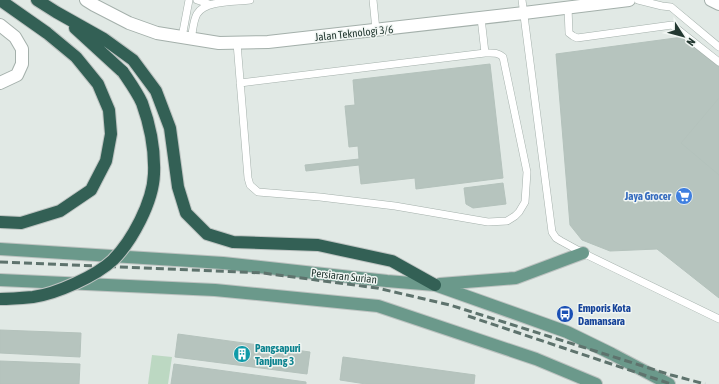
<svg xmlns="http://www.w3.org/2000/svg" width="719" height="384" viewBox="0 0 719 384" font-family="'Asap Condensed',sans-serif">
  <style>
    .green { fill: #bcd8c2 }
    .building { fill: #b6c4be; stroke: #b4c2bc }
    .lines { fill: none; stroke-linecap: round; stroke-linejoin: round }
    .service-casing { stroke: #a4b0ab; stroke-width: 8 }
    .minor-casing { stroke: #a4b0ab; stroke-width: 14 }
    .primary-casing { stroke: #bdc3c1; stroke-width: 14 }
    .motorway-casing { stroke: #bdc3c1; stroke-width: 14 }
    .service { stroke: #fff; stroke-width: 7 }
    .minor { stroke: #fff; stroke-width: 12 }
    .primary { stroke: #6b998b; stroke-width: 12 }
    .motorway { stroke: #336055; stroke-width: 12 }
    .rail { stroke: #5e736d; stroke-width: 3; stroke-dasharray: 8 4; stroke-linecap: butt }
    .motorway-bridge-casing { stroke: #bdc3c1; stroke-width: 14; stroke-linecap: butt }
    .motorway-bridge { stroke: #336055; stroke-width: 12 }
    .labels { text-anchor: middle; dominant-baseline: central; stroke-width: 3; stroke-linejoin: round; paint-order: stroke }
    .street-label { font-size: 11px; fill: #233831; stroke: #f1f6f3 }
    .shop-label { font-size: 11px; font-weight: bold; fill: #366cbe; stroke: #f1f6f3; text-anchor: end }
    .transit-label { font-size: 11px; font-weight: bold; fill: #164399; stroke: #f1f6f3; text-anchor: start }
    .culture-label { font-size: 11px; font-weight: bold; fill: #0d838f; stroke: #f1f6f3; text-anchor: start }
  </style>
  <rect width="100%" height="100%" fill="#e1e9e5"/>
  <path class="green" d="M152 355 172 357 168 384H148Z"/>
  <path class="building" d="M683 37 719 67V298L657 249 610 251 582 240 570 225 556 54Z
    M490 64 503 178 416 189 415 178 361 184 359 165 306 171 305 165 359 159 358 146 349 147 345 106 355 105 353 80Z
    M719 98V175L681 143Z
    M503 183 506 204 473 208 466 204 464 188Z
    M0 330 81 333 80 357 0 353Z
    M178 334 310 352 307 374 175 357Z
    M343 357 475 375 474 384H366L340 380Z
    M0 361 80 364 79 384H0Z
    M174 364 306 382V384H171Z"/>
  <g class="lines">
    <g class="service-casing">
      <path id="service" d="M197 0 209 4
        M373 0 376 30
        M522 0 552 232 556 238 561 241 583 253 719 319
        M638 0 662 6 671 7 719 47
        M568 8 569 33 573 36 577 38 672 25 719 62
        M481 18 485 53
        M182 37 189 0
        M191 39C193 31 193 21 197 14 205 0 235 2 250 0
        M237 43 248 178 250 185 258 192 320 197 395 206 488 222 507 221 515 216 519 212 525 202 527 172 503 57C498 52 492 53 485 53L240 83"/>
    </g>
    <g class="minor-casing">
      <path id="minor" d="M86 0 94 5 129 23 157 33 219 43 268 42 524 13 629 0
        M711 0 719 4
        M0 25 15 37 22 49V64L17 75 0 83"/>
    </g>
    <g class="primary-casing">
      <path id="primary" d="M0 249 223 263 387 281 435 285 567 332 612 354 669 384
        M0 280 215 290 378 306 536 359 596 384
        M440 284 516 278 583 253"/>
    </g>
    <g class="motorway-casing">
      <path id="motorway" d="M37 0 56 12 104 39 133 60 156 91 170 128 178 187 186 213 207 234 233 242 318 245 392 261 435 285
        M75 28 123 72
        M0 222 21 223 60 211 91 190 106 161 111 134 109 110 98 84 76 57 47 33 0 0"/>
    </g>
    <use href="#service" class="service"/>
    <use href="#minor" class="minor"/>
    <use href="#primary" class="primary"/>
    <use href="#motorway" class="motorway"/>
    <path class="rail" d="M0 262 263 273 377 288 450 305 671 375 705 384
      M468 316 671 384"/>
    <g class="motorway-bridge-casing">
      <path id="motorway-bridge" d="M0 299C11 299 22 298 33 297 56 294 96 276 113 260 132 241 153 202 154 174 155 150 150 125 142 103 137 92 129 81 123 72"/>
    </g>
    <use href="#motorway-bridge" class="motorway-bridge"/>
  </g>
  <defs>
    <g id="supermarket-disc" transform="scale(0.9)"><circle r="9.5" fill="#3f7fe0" stroke="#f1f6f3"/><path d="M-6-5.5h2.5l.6 2H6L4.5 2H-2.5L-4.4-4H-6ZM-1.5 3.2a1.3 1.3 0 1 0 .1 0ZM3 3.2a1.3 1.3 0 1 0 .1 0Z" fill="#fff"/></g>
    <g id="bus-disc" transform="scale(0.9)"><circle r="9.5" fill="#1a4fb4" stroke="#f1f6f3"/><path d="M-5-6H5V4H4V6H2V4H-2V6H-4V4H-5ZM-3.5-4V0h7V-4ZM-3.5 1.2v1.5H-2V1.2ZM2 1.2v1.5H3.5V1.2Z" fill="#fff"/></g>
    <g id="building-disc" transform="scale(0.9)"><circle r="9.5" fill="#0f9aa8" stroke="#f1f6f3"/><path d="M-4-6H4V6H1V3H-1V6H-4ZM-2.5-4.3h1.7v1.8h-1.7ZM.8-4.3h1.7v1.8H.8ZM-2.5-1h1.7V.8h-1.7ZM.8-1h1.7V.8H.8Z" fill="#fff"/></g>
  </defs>
  <g fill-rule="evenodd">
    <use href="#supermarket-disc" x="684" y="196"/>
    <use href="#bus-disc" x="565" y="314"/>
    <use href="#building-disc" x="242" y="354"/>
  </g>
  <g class="labels">
    <g class="street-label">
      <text transform="translate(354 33) rotate(-6)">Jalan Teknologi 3/6</text>
      <text transform="translate(344 276) rotate(6)">Persiaran Surian</text>
    </g>
    <g class="shop-label">
      <text x="671" y="196">Jaya Grocer</text>
    </g>
    <g class="transit-label">
      <text x="578" y="308">Emporis Kota<tspan x="578" dy="13">Damansara</tspan></text>
    </g>
    <g class="culture-label">
      <text x="255" y="348">Pangsapuri<tspan x="255" dy="13">Tanjung 3</tspan></text>
    </g>
  </g>
  <g transform="translate(683 36) rotate(126)" stroke="#f1f6f3" stroke-width="3" paint-order="stroke">
  <path d="M0-3L7 15L0 10L-7 15Z" fill="#233831"/>
  <text y="-6" font-size="11" font-weight="bold" text-anchor="middle" fill="#233831">N</text>
  </g>
</svg>
